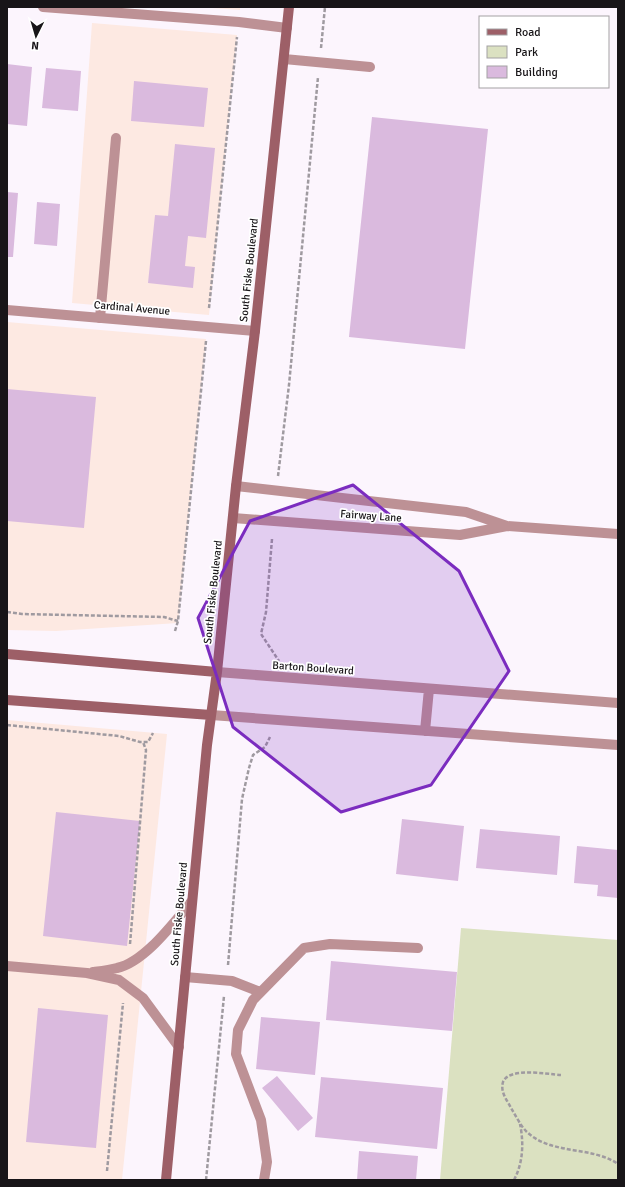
<svg xmlns="http://www.w3.org/2000/svg" width="625" height="1187" viewBox="0 0 625 1187" font-family="Signika,sans-serif">
  <style>
    .commercial { fill: #fde9e2 }
    .green { fill: #dbe1c1 }
    .building { fill: #dabade }
    .lines { fill: none; stroke-linecap: round; stroke-linejoin: round }
    .path { stroke: #9f9aa0; stroke-width: 2.5; stroke-dasharray: 4 2; stroke-linecap: butt }
    .service { stroke: #bd9195; stroke-width: 10 }
    .minor { stroke: #bd9195; stroke-width: 10 }
    .secondary { stroke: #9d5f67; stroke-width: 10 }
    .marked { fill: #7b2cbf; fill-opacity: 0.2; stroke: #7b2cbf; stroke-width: 3; stroke-linejoin: round }
    .labels { text-anchor: middle; dominant-baseline: central; stroke-width: 3.5; stroke-linejoin: round; paint-order: stroke }
    .street-label { font-size: 11px; fill: #181518; stroke: #fff }
  </style>
  <rect width="100%" height="100%" fill="#fcf5fd"/>
  <path class="commercial" d="M198 7H240V10Z
    M92 23 237 35 209 315 72 303Z
    M7 322 206 339 178 623 56 631 7 630Z
    M7 720 167 734 122 1180H7Z"/>
  <path class="green" d="M461 928 618 940V1180H440Z"/>
  <path class="building" d="M7 64 32 67 27 126 7 124Z
    M46 68 81 71 78 111 42 108Z
    M134 81 208 88 204 127 131 121Z
    M372 117 488 129 465 349 349 337Z
    M175 144 215 148 206 238 188 236 185 266 195 267 193 288 148 283 155 215 168 216Z
    M7 192 18 193 13 257H7Z
    M37 202 60 204 57 246 34 244Z
    M7 389 96 397 84 528 7 521Z
    M56 812 140 821 127 946 43 936Z
    M402 819 464 826 458 881 396 874Z
    M480 829 560 836 557 875 476 868Z
    M577 846 618 850V898L597 896 598 885 574 883Z
    M331 961 457 972 452 1031 326 1020Z
    M38 1008 108 1015 96 1148 26 1142Z
    M261 1017 320 1022 315 1075 256 1069Z
    M277 1076 313 1118 298 1131 262 1088Z
    M321 1077 443 1088 437 1149 315 1137Z
    M359 1151 418 1156 416 1180H357Z"/>
  <g class="lines">
    <path class="path" d="M321 48 325 7
      M209 308 237 37
      M278 476 289 385 318 77
      M272 539 266 612 261 634 279 661
      M7 612 22 614 164 617 178 621
      M175 631 178 621 206 341
      M7 725 119 736 140 742H148L153 733
      M130 944 146 750 143 742
      M228 965 242 799 249 768 253 755 265 747 270 737
      M561 1075C547 1074 509 1067 503 1082 500 1092 507 1100 511 1108 516 1116 521 1127 528 1133 553 1155 592 1146 618 1164
      M107 1171 123 1003
      M206 1180 224 996
      M514 1180C523 1163 524 1143 520 1124"/>
    <path class="service" d="M284 59 370 67
      M100 318 116 138
      M7 966 87 973 119 980 143 998 179 1047
      M93 972C101 971 110 970 117 968 145 962 174 922 192 901
      M185 977 232 981 260 992
      M264 1180 267 1162 261 1120 236 1054 238 1030 253 1000 304 948 330 944 418 948"/>
    <path class="minor" d="M43 7 239 22 287 28
      M7 310 255 331
      M236 486 466 512 507 526
      M233 518 460 535 507 526 618 534
      M217 672 618 703
      M211 715 618 745
      M425 731 429 689"/>
    <path class="secondary" d="M7 654 217 672
      M7 700 211 715
      M166 1180 207 745 217 672 236 486 255 331 289 7"/>
  </g>
  <path class="marked" d="M353 485 459 571 509 671 431 785 341 812 233 727 198 618 250 521Z"/>
  <g class="labels">
    <g class="street-label">
      <text transform="translate(249 270) rotate(-84)">South Fiske Boulevard</text>
      <text transform="translate(132 308) rotate(5)">Cardinal Avenue</text>
      <text transform="translate(371 516) rotate(4)">Fairway Lane</text>
      <text transform="translate(213 592) rotate(-84)">South Fiske Boulevard</text>
      <text transform="translate(313 668) rotate(4)">Barton Boulevard</text>
      <text transform="translate(179 914) rotate(-85)">South Fiske Boulevard</text>
    </g>
  </g>
  <rect width="625" height="1187" fill="none" stroke="#181518" stroke-width="16"/>
  <rect x="479" y="16" width="130" height="72" fill="#ffffff" stroke="#a3a1a3"/>
  <rect x="487" y="29" width="20" height="6" fill="#9d5f67" stroke="#a3a1a3"/>
  <text x="515" y="36" font-size="12" fill="#181518">Road</text>
  <rect x="487" y="46" width="20" height="12" fill="#dbe1c1" stroke="#a3a1a3"/>
  <text x="515" y="56" font-size="12" fill="#181518">Park</text>
  <rect x="487" y="66" width="20" height="12" fill="#dabade" stroke="#a3a1a3"/>
  <text x="515" y="76" font-size="12" fill="#181518">Building</text>
  <g transform="translate(36 36) rotate(185)" stroke="#ffffff" stroke-width="3" paint-order="stroke">
  <path d="M0-3L7 15L0 10L-7 15Z" fill="#181518"/>
  <text y="-6" font-size="11" font-weight="bold" text-anchor="middle" fill="#181518">N</text>
  </g>
</svg>
